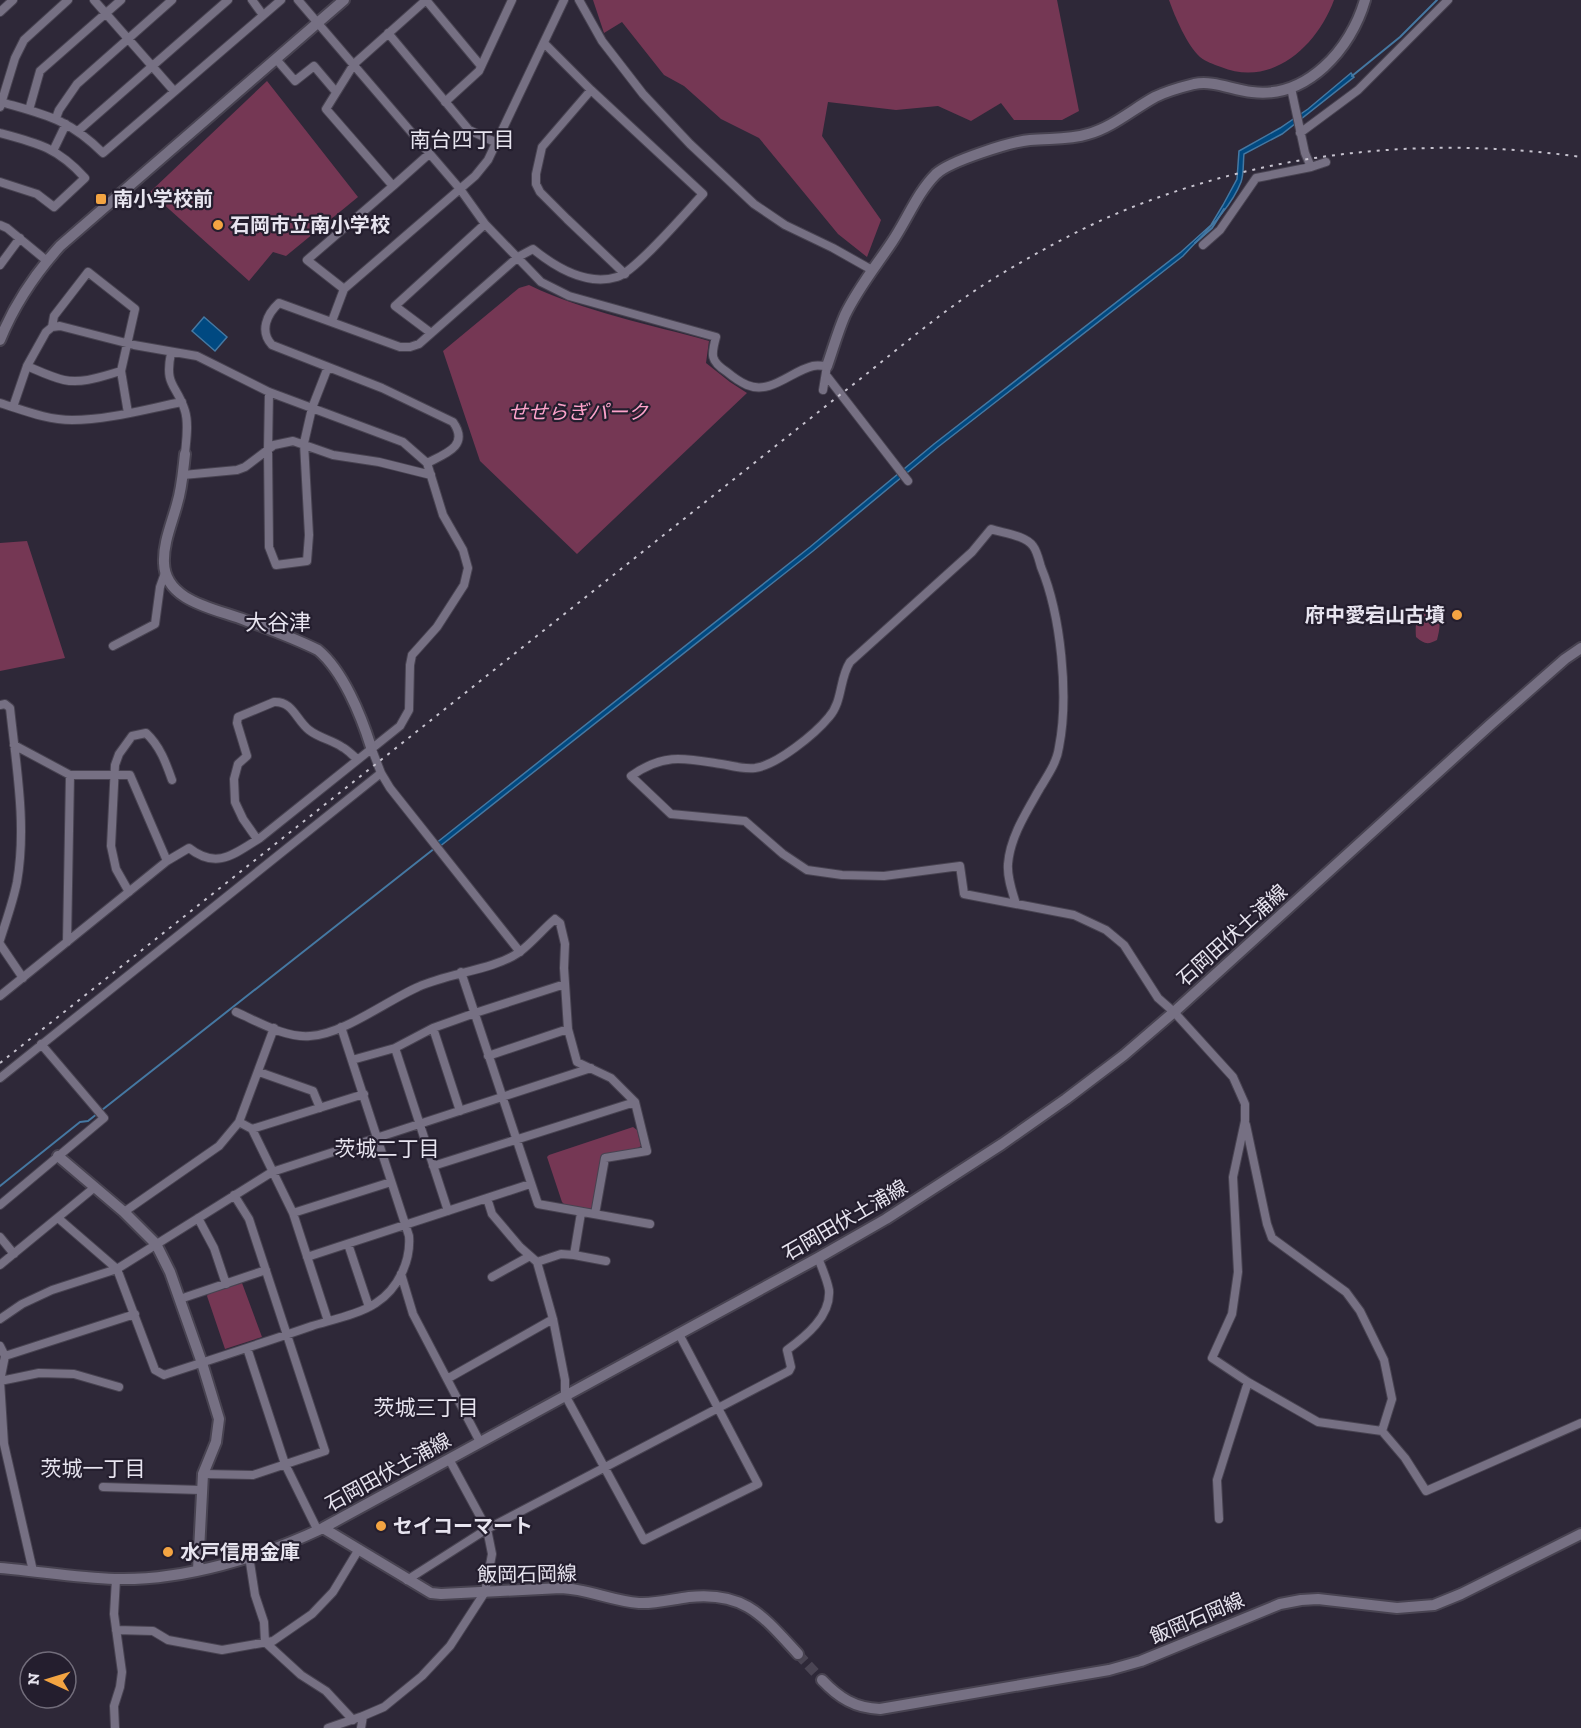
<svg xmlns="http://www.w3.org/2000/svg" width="1581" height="1728" viewBox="0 0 1581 1728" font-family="'Zilla Slab','Noto Sans JP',serif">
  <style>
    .green { fill: #753754 }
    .water { fill: #004981; stroke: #4578a2; stroke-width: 1.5 }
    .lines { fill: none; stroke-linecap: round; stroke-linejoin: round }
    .stream { stroke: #4578a2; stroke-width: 2 }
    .secondary-tunnel { stroke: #4a4453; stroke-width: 10; stroke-dasharray: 10 5; stroke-linecap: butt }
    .street-casing { stroke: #484351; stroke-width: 10 }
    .secondary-casing { stroke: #484351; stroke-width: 14 }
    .street { stroke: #767083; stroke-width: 8 }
    .secondary { stroke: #767083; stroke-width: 10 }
    .rail { stroke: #c7c3cf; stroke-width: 2; stroke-dasharray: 3 6; stroke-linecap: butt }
    .poi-dot { fill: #f3a442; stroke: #241e2e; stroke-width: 2 }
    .labels { text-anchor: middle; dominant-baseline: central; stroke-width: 4.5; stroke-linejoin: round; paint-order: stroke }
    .poi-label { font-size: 20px; font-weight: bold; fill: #e7e4ef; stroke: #241e2e; text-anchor: start }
    .park-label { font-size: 20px; font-style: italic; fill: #fda3cb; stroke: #241e2e }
    .street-label { font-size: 20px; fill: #e7e4ef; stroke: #241e2e }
    .neighbourhood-label { font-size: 21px; fill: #e7e4ef; stroke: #241e2e }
    .quarter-label { font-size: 22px; fill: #e7e4ef; stroke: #241e2e }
  </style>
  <rect width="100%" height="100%" fill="#2e2838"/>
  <path class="green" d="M593 0H1057L1079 111 1062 120H1014L1001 103 971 121 938 106 896 110 828 102 822 136 881 220 867 257 838 234 759 138 721 119 684 86 664 75 622 22 604 33Z
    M1169 0H1334C1317 46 1272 88 1221 67 1213 64 1206 62 1200 57 1187 45 1175 17 1169 0Z
    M267 81 358 197 286 256 273 252 249 281 150 192Z
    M529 285C585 312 649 324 709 341L706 363 730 382 747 393 577 554 480 461 443 351 519 288Z
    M27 541 65 658 0 671V543Z
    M1424 609 1433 610C1442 619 1440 628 1437 640 1428 645 1424 644 1416 637 1415 625 1416 618 1424 609Z
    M633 1127 637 1130 641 1146 638 1148 602 1155 593 1207 590 1209 565 1205 562 1202 547 1157 549 1155Z
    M242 1283 262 1337 225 1349 207 1296 208 1294Z"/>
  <path class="water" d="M1351 73 1354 77 1282 134 1244 154C1243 162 1244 174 1241 182 1230 210 1203 234 1183 256L938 447 813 551 439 847 435 844 810 547 934 444 1181 252 1211 225 1223 205 1237 179 1239 151 1280 128 1308 109Z
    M204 317 227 337 215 351 192 331Z"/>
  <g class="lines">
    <path class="stream" d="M1352 76 1400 37 1437 0
      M1195 243 1212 228 1224 209
      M0 1186 80 1122 88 1121 435 848"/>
    <path class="secondary-tunnel" d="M798 1654 822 1680"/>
    <g class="street-casing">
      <path id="street" d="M94 0 174 91
        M252 0 263 15
        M298 0 460 189 485 224 541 282 569 296 716 337C711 355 710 361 727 372 733 377 740 382 747 385 771 395 791 371 813 366 817 365 823 366 827 366L823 390
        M426 0 481 66
        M579 0 602 41 643 94 690 144 754 204 785 225 833 248 872 270
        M0 12 13 0
        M388 33 469 130 495 142
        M276 59 295 81 314 66 336 92
        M1291 88 1305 153 1311 167
        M591 90 542 147 536 174V184L540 192 567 219 625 274
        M1 102C46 115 69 119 103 153L281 0
        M445 102 479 71 512 0
        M0 107 15 58 24 40 68 0
        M29 110 40 71 121 0
        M56 118 59 110 77 84 172 0
        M78 131 228 0
        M0 133C38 143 58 148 85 178L54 207 37 194 0 182
        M1300 133 1358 90 1448 0
        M53 151 66 124
        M393 186 429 154
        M0 225 7 228 47 261
        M1203 245 1220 230 1256 178 1311 167 1326 162
        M0 265 20 238
        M344 289 307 260 393 186 326 109 354 64 426 0
        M332 321 344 289 475 176 488 160 564 0
        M431 333 395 306 485 224
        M171 353C164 387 177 384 185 411 189 424 186 441 185 454
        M27 366C39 371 51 377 64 380 83 384 103 376 121 371
        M826 375 908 481
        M269 392 268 450 269 547 276 565 307 561 309 535 304 443 312 408 328 367
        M0 403C23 410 47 420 72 420 108 420 146 409 182 402
        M13 407 27 366 46 332 52 327 54 316 88 272 135 309 121 371 128 413
        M427 463C445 454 470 446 453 422L382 388 272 345C259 331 267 314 279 303L400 347H410L419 344 518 257 533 249C555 267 587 286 617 277 635 272 687 211 703 194L591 90 544 43
        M183 475 237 470 245 467 274 445 293 441 333 455 379 462 431 475
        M113 646 155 624 160 587 165 573
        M0 705 5 704 10 708C16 765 27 825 17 882 13 902 6 921 0 940
        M14 745 70 775H130L167 861
        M371 747 381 773 390 788 520 952
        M257 839 243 819 235 802 234 779 238 764 247 756 237 723 238 717 274 702C293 701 296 720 309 730 319 738 332 740 342 747 348 750 352 755 357 759
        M129 892 116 869 111 846 115 765 119 754 132 736 146 733C160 746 166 763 172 780
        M1016 904C1012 891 1007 877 1008 864 1010 837 1027 811 1040 788 1048 775 1057 762 1059 747 1069 696 1061 615 1041 567 1039 560 1037 551 1033 546 1025 535 1002 533 991 529L972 552 850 662C839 679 843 701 829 717 815 734 777 765 755 768 746 769 736 767 727 765 688 759 666 751 631 776L671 814 745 821 783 854 807 870 842 875 884 876 960 866 964 894 1074 915 1106 930 1124 945 1158 998 1174 1012 1233 1077 1245 1104V1121L1233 1177 1238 1272 1232 1314 1212 1358 1248 1382 1318 1422 1382 1431 1405 1458 1426 1491 1581 1423
        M67 942 70 775
        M0 944 23 978
        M461 972 538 1204 650 1224
        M0 996 167 861 189 848C217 870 234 854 260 838L400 726 409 710 410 665 412 655 437 627 464 585 468 568 463 550 443 515 427 463 403 442 269 392 197 356 134 345 60 326 52 327
        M236 1012C259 1022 285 1038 310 1036 342 1035 388 1000 418 987 448 973 493 970 518 953 529 946 544 928 555 919L560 923 565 944 564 968 568 1029 577 1062 611 1078 635 1102 647 1151 605 1158 595 1214
        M433 1028 460 1111
        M395 1048 448 1211
        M488 1056 568 1029
        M352 1060 395 1048 433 1028 475 1013 565 984
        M259 1072 313 1091 320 1108
        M0 1078 381 773
        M239 1122 252 1129 293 1213 328 1321
        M1246 1125 1267 1224 1272 1238 1346 1292 1360 1311 1384 1360 1392 1399 1382 1431
        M252 1129 364 1094
        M433 1166 635 1102
        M487 1198 492 1214 520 1247 537 1262 553 1319 565 1380V1395L644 1540 758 1484 679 1334
        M0 1205 104 1118 41 1044
        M124 1212 219 1146 239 1122 274 1028
        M293 1213 391 1182
        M58 1218 117 1269 155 1370 164 1375C213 1359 263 1343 312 1326 331 1320 360 1314 376 1303 398 1289 411 1261 409 1236L341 1027
        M198 1218 214 1248 226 1284
        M0 1237 14 1254
        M348 1244 369 1307
        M574 1255 606 1261
        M307 1257 530 1184
        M537 1262 561 1254 574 1255 581 1213
        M0 1265 95 1187
        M401 1274 413 1314 480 1442
        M492 1277 530 1256
        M180 1299 266 1270
        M0 1319 22 1304 52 1290 117 1269 272 1172 591 1068
        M0 1346 5 1356 0 1381 4 1444 33 1571
        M247 1348 285 1464 318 1531
        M5 1356 135 1314
        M447 1379 553 1319
        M0 1381 39 1373 74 1374 119 1387
        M203 1474 253 1475 325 1451 249 1219 234 1195
        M103 1487 201 1490
        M1219 1519 1217 1480 1248 1382
        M249 1556 255 1595 264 1622 265 1642 301 1675 326 1691 353 1720
        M407 1580 487 1529 789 1371 791 1367 787 1350C806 1336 831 1316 829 1290 827 1279 822 1268 818 1258
        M116 1630 153 1631 168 1640 222 1650 273 1641 312 1614 333 1592 359 1549
        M115 1728 114 1706 120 1687 122 1672 114 1614 116 1579
        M328 1728 363 1716 384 1707 422 1676 450 1646 485 1592 492 1554 487 1529 449 1459
        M361 1728 363 1716"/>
    </g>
    <g class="secondary-casing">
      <path id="secondary" d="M0 340C14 305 35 274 60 246L344 0
        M827 366C833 349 838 331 845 315 858 288 876 266 892 242 907 220 917 193 936 174 950 161 1010 142 1030 140 1050 138 1069 140 1088 134 1113 127 1133 109 1155 97 1167 91 1182 87 1194 84 1214 80 1232 90 1252 92 1307 99 1351 49 1365 0
        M185 454C183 471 182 488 177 504 172 523 163 543 164 563 165 602 217 609 245 620 269 629 294 638 318 650 343 671 361 715 371 747
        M58 1156 124 1212 156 1244 170 1272 202 1363 219 1419 216 1442 203 1474 198 1570
        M323 1528 431 1593 441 1594 561 1588C588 1589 612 1601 639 1603 655 1604 673 1599 689 1597 745 1591 763 1616 798 1654
        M0 1568C38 1571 76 1578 115 1579 183 1581 262 1557 323 1528L818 1258 886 1219 1002 1144 1066 1099 1124 1055 1174 1012 1491 724 1565 659 1581 648
        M822 1680C839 1698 855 1708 880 1709L1109 1670 1141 1661 1280 1604 1301 1600 1318 1599 1397 1608 1434 1605 1461 1594 1581 1534"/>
    </g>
    <use href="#street" class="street"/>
    <use href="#secondary" class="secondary"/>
    <path class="rail" d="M0 1063 841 394C893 354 944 308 1001 274 1038 252 1078 230 1118 213 1264 152 1424 135 1581 157"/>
  </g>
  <g class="poi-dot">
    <rect x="95" y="193" width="12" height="12" rx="3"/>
    <circle cx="218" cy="225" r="6"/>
    <circle cx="1457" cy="615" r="6"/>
    <circle cx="381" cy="1526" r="6"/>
    <circle cx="168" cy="1552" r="6"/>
  </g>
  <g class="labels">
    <g class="poi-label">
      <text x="113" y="199">南小学校前</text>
      <text x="230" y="225">石岡市立南小学校</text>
      <text x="1445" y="615" text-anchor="end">府中愛宕山古墳</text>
      <text x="393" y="1526">セイコーマート</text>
      <text x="180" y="1552">水戸信用金庫</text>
    </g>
    <g class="park-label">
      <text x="578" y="412">せせらぎパーク</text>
    </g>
    <g class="street-label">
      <text transform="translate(1232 935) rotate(-42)">石岡田伏土浦線</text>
      <text transform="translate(845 1220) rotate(-30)">石岡田伏土浦線</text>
      <text transform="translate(388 1472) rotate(-29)">石岡田伏土浦線</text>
      <text transform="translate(527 1574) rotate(-1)">飯岡石岡線</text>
      <text transform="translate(1197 1618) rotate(-23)">飯岡石岡線</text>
    </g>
    <g class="neighbourhood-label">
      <text x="462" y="139">南台四丁目</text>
      <text x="387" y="1148">茨城二丁目</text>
      <text x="426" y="1407">茨城三丁目</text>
      <text x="93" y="1468">茨城一丁目</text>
    </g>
    <g class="quarter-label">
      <text x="278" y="622">大谷津</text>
    </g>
  </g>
  <g transform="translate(48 1680) rotate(274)"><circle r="28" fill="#241e2e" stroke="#726d7b" stroke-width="1.5"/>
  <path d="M0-4.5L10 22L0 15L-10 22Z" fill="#f3a442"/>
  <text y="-9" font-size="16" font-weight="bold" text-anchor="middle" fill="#e7e4ef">N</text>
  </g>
</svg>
